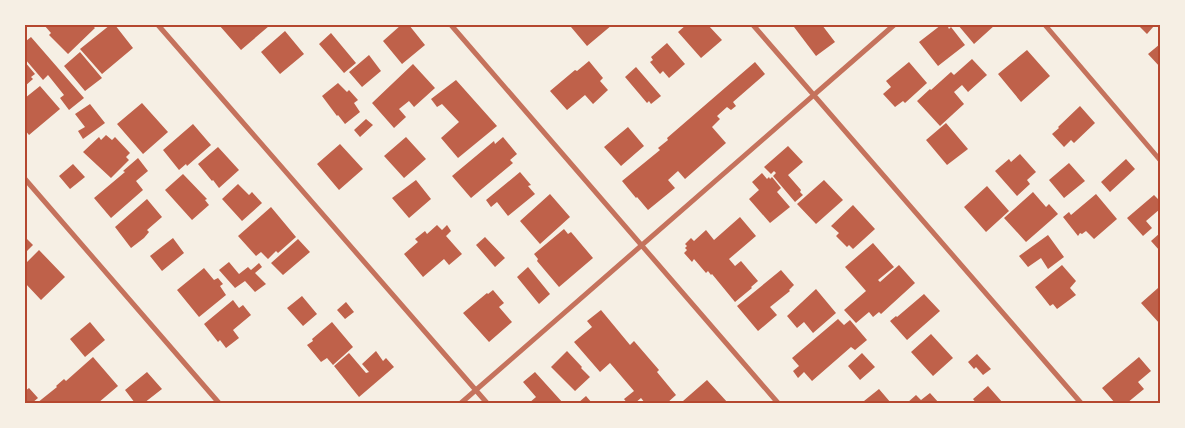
<svg xmlns="http://www.w3.org/2000/svg" width="1185" height="428" viewBox="0 0 1185 428" font-family="'Nunito Sans',sans-serif">
  <style>
    .building { fill: #bf614a }
    .lines { fill: none; stroke-linecap: round; stroke-linejoin: round }
    .minor { stroke: #c5725c; stroke-width: 5 }
    .neatline { fill: none; stroke: #b5482f; stroke-width: 2 }
  </style>
  <rect width="100%" height="100%" fill="#f6efe4"/>
  <path class="building" d="M44 25H92L95 28 68 54 49 35 51 33Z
    M110 25H115L133 48 102 74 80 49Z
    M219 25H268L269 26 241 50Z
    M401 25H409L425 45 402 64 383 41Z
    M573 25H612L587 46 571 27Z
    M686 25H708L722 40 701 58 678 32Z
    M797 25H822L835 42 816 56 794 27Z
    M941 25H947L949 29 951 27 965 45 938 66 919 42Z
    M958 25H995L974 44Z
    M1138 25H1153L1154 26 1147 34Z
    M285 31 304 54 280 74 261 52Z
    M331 33 356 63 344 73 319 44Z
    M31 37 84 98 69 110 60 98 64 95 48 75 43 80 25 59V39L26 41Z
    M667 43 685 64 669 78 663 71 660 74 650 62 653 60 651 57Z
    M1160 44V67L1148 54Z
    M1027 50 1050 76 1021 102 998 74Z
    M80 52 102 78 85 91 64 66Z
    M369 55 381 71 362 87 349 72Z
    M972 59 987 75 968 92 962 85 954 92 964 104 940 126 917 101 930 89 931 90 951 72 954 75Z
    M589 61 603 78 600 81 608 90 593 104 585 95 567 110 550 91 575 70 577 71Z
    M25 62 35 74 31 77 33 79 25 86Z
    M755 62 765 74 733 102 736 106 731 110 727 107 717 116 720 119 712 127 726 143 685 179 678 171 668 180 675 188 648 210 637 197 636 198 622 181 660 150 658 148 668 140 667 138Z
    M909 62 927 83 905 103 903 101 895 107 883 94 891 87 886 81Z
    M413 64 435 88 414 107 409 101 399 109 406 117 394 128 372 103Z
    M636 67 661 96 651 104 649 101 647 103 625 77Z
    M456 80 497 126 458 158 441 138 459 122 442 104 437 107 431 99Z
    M338 83 347 92 349 90 358 100 354 103 360 112 345 124 338 115 337 116 322 96Z
    M40 86 60 109 29 135 25 130V98Z
    M142 103 168 132 143 154 117 124Z
    M90 104 105 123 83 139 78 131 85 127 75 114Z
    M1080 106 1095 123 1074 143 1071 140 1064 147 1052 134 1059 128 1058 127Z
    M366 119 373 125 360 137 354 130Z
    M946 123 968 149 947 165 926 140Z
    M193 124 211 145 187 166 186 164 179 170 163 150Z
    M628 127 644 146 621 166 604 147Z
    M106 135 112 140 115 137 130 153 126 157 129 160 111 178 83 152 99 137 101 140Z
    M406 137 426 159 404 178 384 156Z
    M503 137 517 154 510 160 513 163 471 198 452 176 494 141 495 144Z
    M340 144 363 169 339 190 317 164Z
    M788 146 803 162 788 175 801 190 800 192 803 195 795 202 773 176 776 173 774 171 771 174 764 167Z
    M218 147 239 170 219 188 213 180 212 181 198 164Z
    M1020 154 1036 172 1027 180 1030 184 1017 196 995 171 1009 159 1011 162Z
    M138 158 148 171 136 181 143 190 111 218 94 198 125 172 123 171Z
    M1126 159 1135 169 1110 192 1101 182Z
    M1069 163 1085 181 1064 198 1049 180Z
    M73 164 85 177 70 189 59 176Z
    M520 172 531 185 528 186 535 194 508 216 497 202 491 207 486 200Z
    M762 173 767 179 769 177 770 179 772 177 781 188 777 192 790 207 770 223 749 199 759 190 752 182Z
    M183 174 207 199 205 200 209 205 192 220 165 190Z
    M416 180 431 199 409 218 392 198Z
    M824 180 843 200 816 224 797 204Z
    M238 184 249 195 252 192 262 203 242 221 222 199Z
    M987 186 1009 211 986 232 964 207Z
    M1033 192 1046 207 1049 204 1058 214 1026 242 1004 218Z
    M550 194 570 217 540 244 520 221Z
    M1096 194 1117 219 1094 239 1086 231 1082 234 1080 233 1078 236 1063 217 1069 212 1071 215Z
    M1154 195 1160 201V209L1146 221 1152 228 1143 236 1127 218Z
    M147 199 162 217 147 230 149 232 144 238 131 248 115 227Z
    M853 205 875 229 853 249 849 245 847 247 836 236 839 233 831 226Z
    M271 207 296 237 278 253 276 251 268 259 261 252 256 256 238 236Z
    M740 217 756 236 729 259 735 266 741 261 758 281 751 287 752 288 735 302 712 274 711 275 708 271 706 273 694 259 692 262 684 253 687 250 685 248 687 246 685 244 691 238 694 241 706 230 714 240Z
    M437 225 442 230 447 225 451 231 446 236 462 254 449 265 444 259 423 277 404 254 418 242 415 239 425 231 427 234Z
    M564 229 568 234 571 232 593 258 559 287 537 261 538 259 534 254Z
    M1160 233V251L1151 241Z
    M1048 235 1064 257 1048 269 1041 258 1028 267 1019 256Z
    M25 237 33 245 25 253Z
    M485 237 505 258 495 267 476 245Z
    M173 238 184 253 162 271 150 256Z
    M298 239 310 252 283 275 271 263Z
    M873 243 894 267 878 280 880 282 899 265 915 283 881 314 879 312 873 317 869 312 856 323 844 310 866 291 845 267Z
    M39 250 65 277 41 300 25 283V264Z
    M229 262 239 274 248 267 251 270 259 263 262 267 255 273 266 284 255 292 245 281 235 288 219 270Z
    M1062 265 1076 281 1070 288 1076 295 1057 309 1053 304 1050 306 1035 287Z
    M528 267 550 294 539 304 517 277Z
    M204 268 214 280 218 278 223 284 220 286 226 295 199 317 177 290Z
    M781 270 794 285 789 290 790 291 770 307 777 315 758 331 737 306Z
    M1158 288 1160 290V324L1141 303Z
    M816 289 836 313 813 333 804 322 797 328 787 316Z
    M493 290 504 303 499 307 512 322 489 342 463 313 487 293 488 294Z
    M924 294 940 311 907 340 890 321 896 316 897 317Z
    M302 296 317 314 303 326 287 308Z
    M233 300 239 308 243 305 251 315 233 330 239 338 226 348 220 340 218 342 204 324Z
    M346 302 354 312 345 319 337 310Z
    M601 310 630 345 634 341 659 370 657 372 676 395 667 403H645L641 398 635 403H627L624 399 634 391 610 363 600 372 574 342 592 327 587 321Z
    M838 319 844 325 850 320 867 340 855 350 851 347 812 381 804 372 798 378 793 371 799 366 792 358Z
    M90 322 105 340 85 357 70 339Z
    M332 322 353 347 333 365 327 358 321 362 307 345 313 341 312 339Z
    M931 334 953 358 933 376 911 352Z
    M376 351 383 361 386 358 394 367 359 397 334 366 349 353 366 373 369 372 362 364Z
    M567 351 582 367 581 368 590 377 575 391 551 367Z
    M862 353 875 367 860 380 848 366Z
    M977 354 991 369 983 375 976 367 974 369 968 362Z
    M93 357 118 386 98 403H37L57 387 56 386 64 379 66 381Z
    M1139 357 1151 371 1138 382 1144 389 1127 403H1115L1102 388Z
    M147 372 162 389 144 403H135L125 390Z
    M535 372 563 403H529L536 397 523 382Z
    M707 380 728 403H684L683 401Z
    M988 386 1003 403H976L973 399Z
    M29 388 38 398 32 403H25V391Z
    M879 389 891 403H865L864 401Z
    M930 393 939 403H907L916 395 921 400Z
    M586 396 592 403H578Z"/>
  <g class="lines">
    <path class="minor" d="M158 25 487 403
      M451 25 778 403
      M753 25 1081 403
      M1045 25 1160 160
      M25 179 219 403
      M461 403 894 25"/>
  </g>
  <rect width="1185" height="428" fill="none" stroke="#f6efe4" stroke-width="52"/>
  <rect x="26" y="26" width="1133" height="376" class="neatline"/>
</svg>
